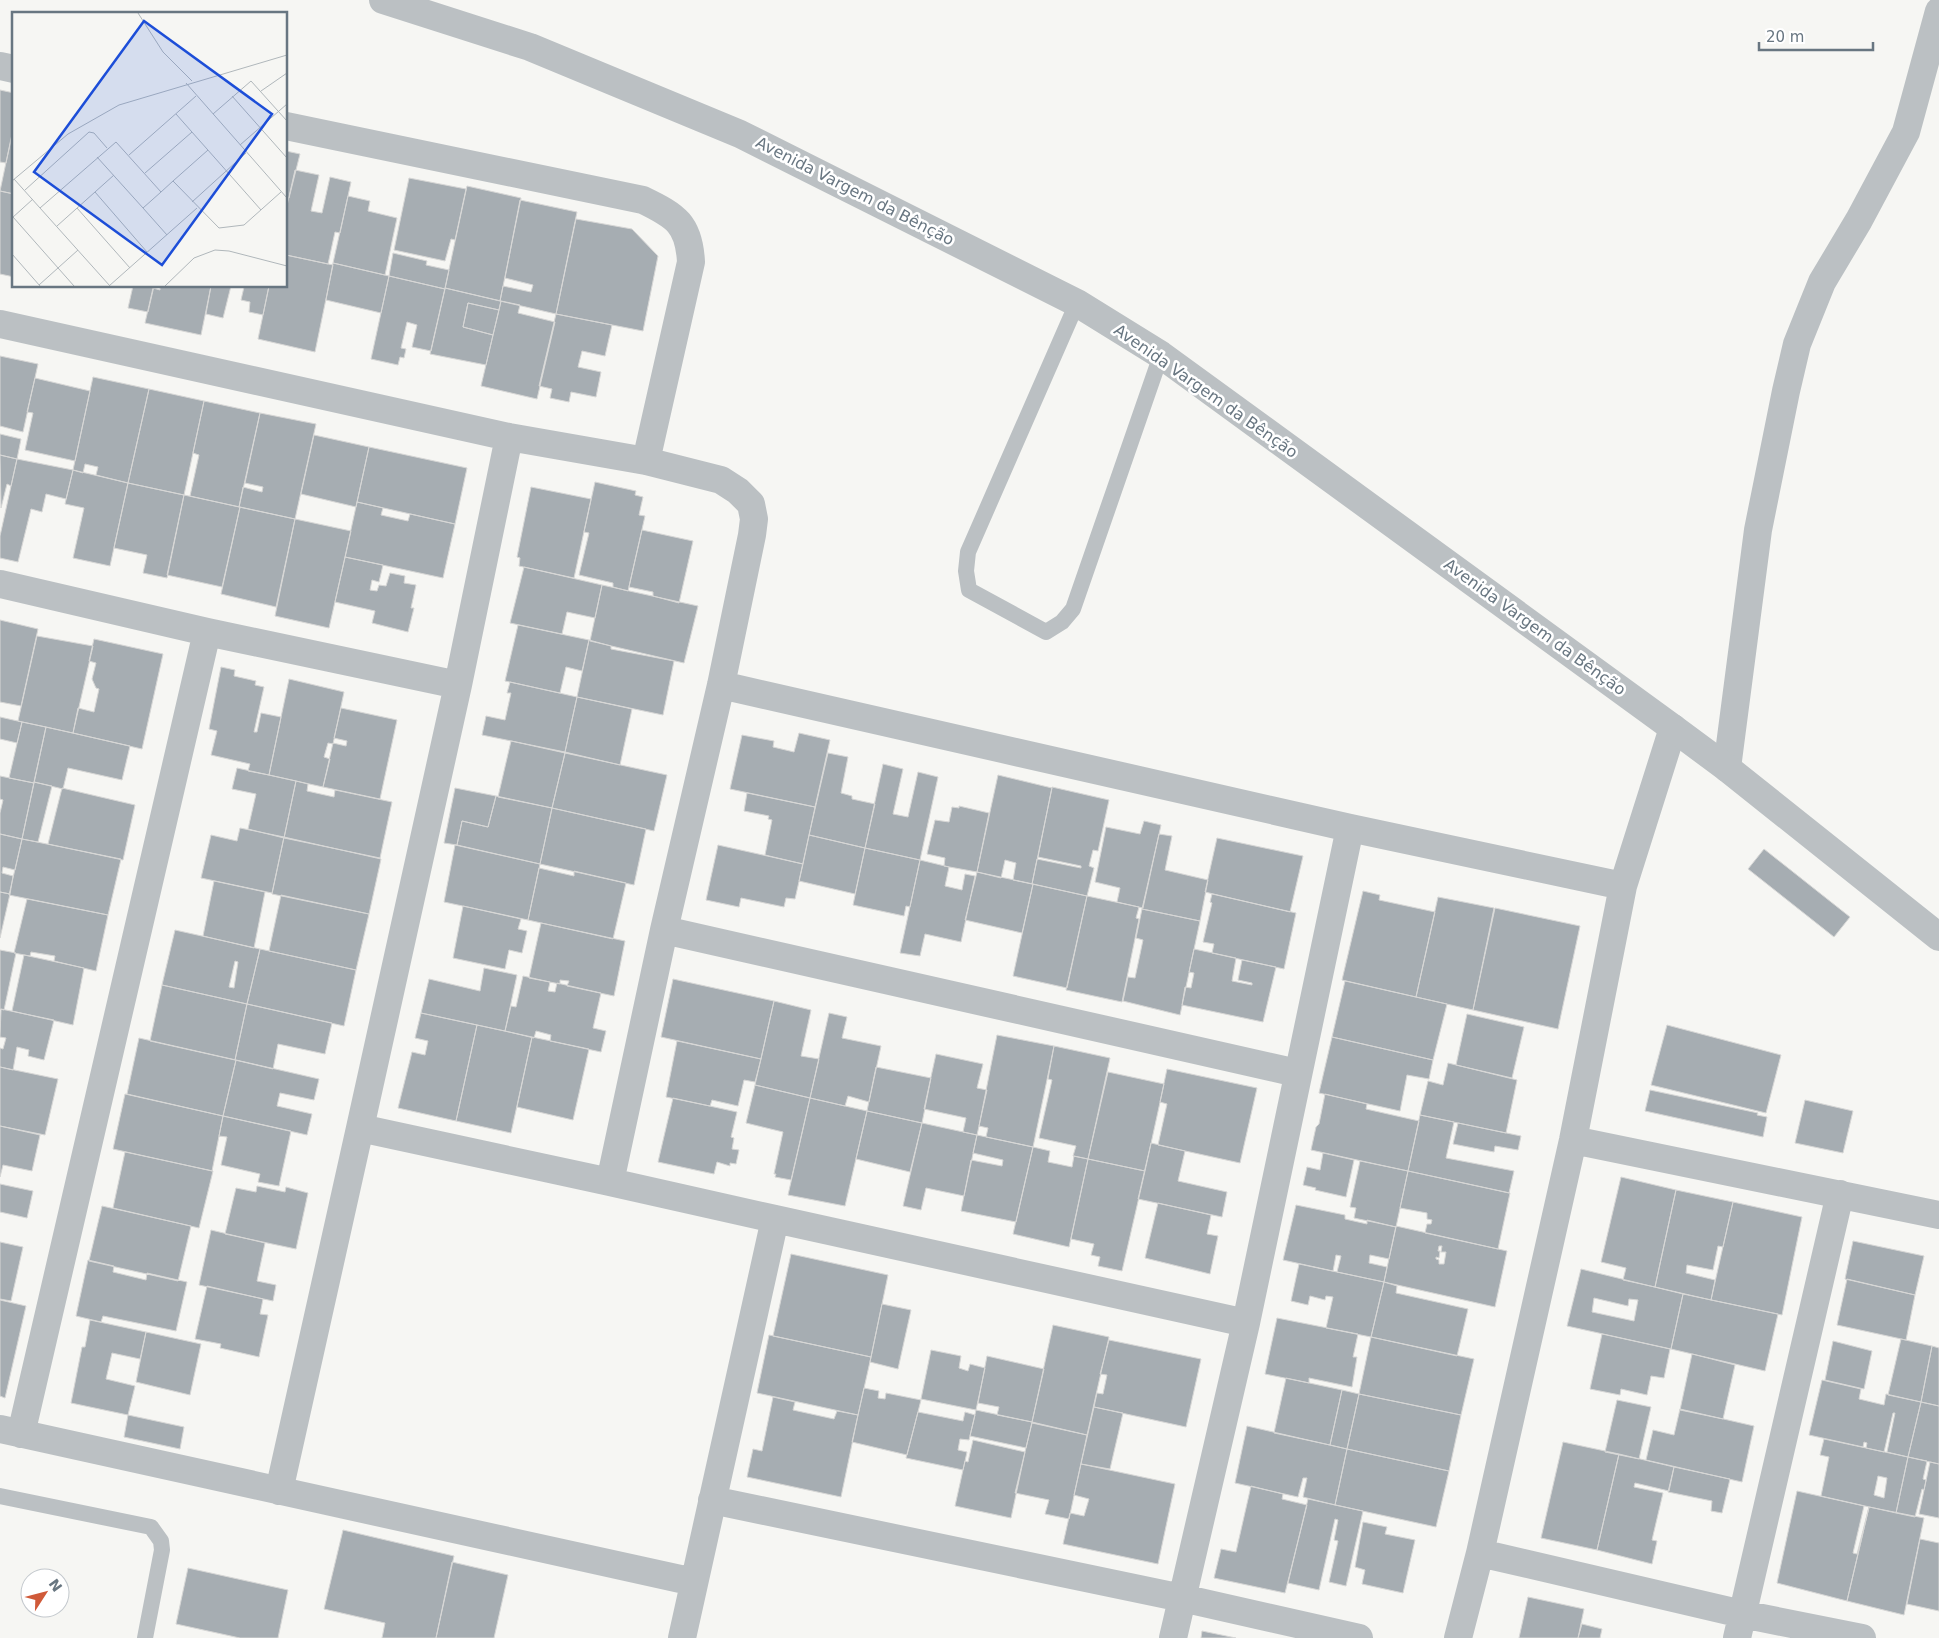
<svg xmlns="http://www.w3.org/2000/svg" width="1939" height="1638" viewBox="0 0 1939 1638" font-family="'DejaVu Sans',sans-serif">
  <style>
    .building { fill: #a6adb2; stroke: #d7d7d6; fill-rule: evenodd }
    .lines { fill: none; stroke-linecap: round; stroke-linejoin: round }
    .service { stroke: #bbc0c3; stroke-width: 16 }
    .minor { stroke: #bbc0c3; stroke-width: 28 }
    .tertiary { stroke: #bbc0c3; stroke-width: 28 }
    .labels { text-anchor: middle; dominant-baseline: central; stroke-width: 5; stroke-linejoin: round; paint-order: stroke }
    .street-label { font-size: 16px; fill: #687681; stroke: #fff }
    .inset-road { fill: none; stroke: #b0b7bb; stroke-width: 1 }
    .view { fill: #1d4ed8; fill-opacity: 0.15; stroke: #1d4ed8; stroke-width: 2.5 }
    .inset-edge { fill: none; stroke: #687681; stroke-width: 2.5 }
  </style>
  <rect width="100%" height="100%" fill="#f6f6f3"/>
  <path class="building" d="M0 90 14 93V126L6 163 0 162Z
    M12 134H14V194L0 191Z
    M286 151 300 154 289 198 286 197Z
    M295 170 319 175 311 211 322 213 330 177 351 182 340 233 335 232 328 264 286 255V210Z
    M409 178 466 189 455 240 451 239 445 261 394 250Z
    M467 186 521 198 500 301 445 288Z
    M0 191 14 194V277L0 274Z
    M348 196 370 201 368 211 397 218 385 275 333 263Z
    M520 200 577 212 556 314 500 301 503 286 531 292 533 285 505 278Z
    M576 219 632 229 658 256 643 331 556 314Z
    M393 253 427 261 426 265 449 270 445 289 389 276Z
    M286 255 333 265 315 352 258 339 269 286H286Z
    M333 263 389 276 381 313 326 300Z
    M389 276 445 289 431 351 412 347 417 325 407 322 401 348 406 349 404 358 400 357 398 365 371 359Z
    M133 286H154L148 312 128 308Z
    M160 286H211L201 335 145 323 153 288 160 290Z
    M211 286H231L223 318 206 314Z
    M241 286H269L263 315 249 312 250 302 241 300 244 287Z
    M445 288 501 301 499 310 468 303 463 327 493 335 486 365 430 354Z
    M501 301 520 305 518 313 555 322 537 399 481 386Z
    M468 303 499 310 493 335 463 327Z
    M556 314 612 325 605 356 582 351 578 367 601 372 596 397 571 392 569 402 550 398 552 389 539 386Z
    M0 356 38 364 23 432 0 426Z
    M93 377 149 389 128 483 96 475 98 467 85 464 83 473 73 470Z
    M35 378 90 391 75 461 25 450 33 413 27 412Z
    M149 389 204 401 184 495 128 483Z
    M204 401 260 413 239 507 190 496 199 455 193 453Z
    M260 413 316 424 295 519 239 507 243 487 262 492 263 487 245 483Z
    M0 434 21 439 17 459 0 455Z
    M314 435 369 447 356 507 301 494Z
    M369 447 467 468 455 524 357 502Z
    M0 455 17 459 11 486 7 484 1 508Z
    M17 459 73 470 66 499 46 494 42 512 31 509 18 562 0 558V536Z
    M73 470 128 483 110 566 73 558 84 508 65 504Z
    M595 482 636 491 635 495 643 497 639 515 645 516 628 591 613 587V583L579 575 589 533 584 532Z
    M128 483 184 495 167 578 143 573 147 555 114 548Z
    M531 487 591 499 574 578 519 566 520 558 517 557Z
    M184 495 240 507 222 587 167 575Z
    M357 502 383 508 381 515 408 521 410 514 455 524 443 578 345 557Z
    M240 507 295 519 276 607 221 594Z
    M295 519 351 531 329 628 275 616Z
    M642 530 693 541 679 603 653 596V592L629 587Z
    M345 557 383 565 379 582 372 580 370 590 377 591 379 585 386 586 390 573 405 576 404 583 416 585 411 608H414L408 632 372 623 375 611 335 602Z
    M524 567 602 585 595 618 567 612 562 634 510 623Z
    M602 585 698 606 684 663 590 641Z
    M0 620 38 629 21 706 0 702Z
    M518 625 589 640 582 671 566 667 560 693 505 681Z
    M37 636 93 646 73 733 18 721Z
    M94 639 163 654 142 749 73 733 78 708 94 712 99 689 96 688 92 679 96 663 89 661Z
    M589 640 611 646V649L674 661 663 715 577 697Z
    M221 667 235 670 234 676 256 681 255 685 264 687 254 732H257L261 713 281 717 269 775 248 771 250 764 211 755 217 731 209 729Z
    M289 679 344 692 333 744 328 743 324 757 330 759 323 787 269 775Z
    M510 682 577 697 565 752 482 735 486 716 505 720 511 693H507Z
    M577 697 632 709 620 765 565 752Z
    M341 708 397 720 380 799 323 787 333 743 346 746 347 741 334 738Z
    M0 717 22 722 17 743 0 739Z
    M22 722 46 727 34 783 9 778Z
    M46 727 130 746 122 780 68 768 63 789 34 782Z
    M799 733 830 740 815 807 730 789 742 735 774 741 773 747 794 752Z
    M511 741 565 753 552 808 498 797Z
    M565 753 667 775 654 831 552 808Z
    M828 753 848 757 841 793 852 796V799L875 804 865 848 809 835Z
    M883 764 903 769 893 814 908 817 918 772 938 777 920 860 865 848Z
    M237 768 296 781 284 838 248 829 256 794 232 789Z
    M998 775 1052 788 1032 884 1013 880 1016 863 1005 860 1001 878 977 872Z
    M0 776 34 783 22 839 0 834V813L3 800 0 799Z
    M296 781 308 784 307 791 334 797 335 790 392 802 380 858 284 838Z
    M34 782 52 786 38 842 22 839Z
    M1052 787 1109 800 1098 851 1093 850 1089 866 1094 868 1087 896 1032 884 1037 859 1081 868V866L1038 857Z
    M62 788 135 805 123 860 48 844Z
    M455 788 496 796 488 827 462 821 457 845 444 843Z
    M747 793 815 807 803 864 765 855 772 820 768 819 769 816 744 811Z
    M496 796 552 808 540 864 457 845 462 821 488 827Z
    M959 806 989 813 977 872 944 866 945 858 927 854 935 820 949 822 952 807 959 808Z
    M552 808 646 829 634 885 540 864Z
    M1144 821 1161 825 1143 908 1117 902 1120 888 1095 882 1106 827 1140 834Z
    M240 828 284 837 272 893 201 878 211 835 237 841Z
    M0 834 22 839 15 870 3 867 2 873 13 876 10 894 0 892Z
    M1159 834 1172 836 1165 870 1208 880 1200 921 1142 909Z
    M809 835 865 848 855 894 799 881Z
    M284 837 381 859 369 914 272 894Z
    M1217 838 1303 856 1290 912 1205 892Z
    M22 839 121 859 108 915 9 895Z
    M455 845 540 864 528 920 444 902Z
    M718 845 803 864 795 899 786 898 784 907 741 898 739 907 706 900Z
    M865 848 920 860 910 907 906 906 904 916 853 905Z
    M1764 849 1850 917 1834 937 1748 869Z
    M920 860 949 867 945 886 962 890 965 874 975 876 961 942 925 934 920 956 900 953Z
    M539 868 574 876V871L626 883 613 939 528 920Z
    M977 872 1033 884 1022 933 965 920Z
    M214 881 265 892 254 948 203 936Z
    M1033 884 1087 896 1067 988 1013 976Z
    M1363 891 1380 895 1379 900 1435 912 1416 997 1342 980Z
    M0 892 10 894 0 938Z
    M1212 894 1296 913 1284 969 1212 953 1214 944 1203 942 1212 903 1210 902Z
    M281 895 369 914 356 970 269 951Z
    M1087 896 1139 907 1136 918 1139 919 1122 1002 1066 990Z
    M1438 897 1494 908 1473 1010 1416 997Z
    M27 899 108 915 96 971 54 961 55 956 31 952 30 956 14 953Z
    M463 906 521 919 518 929 527 931 522 953 509 950 505 969 453 958Z
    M1495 908 1580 926 1558 1029 1473 1010Z
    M1142 909 1200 921 1180 1015 1123 1001 1128 977 1135 978 1143 940 1136 938Z
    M541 923 625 941 614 996 567 986 569 981 560 980V984L529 978Z
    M175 930 260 949 247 1004 162 985ZM235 961 238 962 234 988 229 987Z
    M260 949 356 970 344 1026 247 1004Z
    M1194 949 1236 958 1232 981 1252 985V983L1238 980 1242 960 1276 967 1263 1022 1182 1005 1185 987 1191 988 1194 973 1189 972Z
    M0 950 16 953 4 1010 0 1009Z
    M24 955 84 968 73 1025 12 1011Z
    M484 968 517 975 505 1031 421 1013 429 979 480 991Z
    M523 976 550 982 548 991 555 992 557 983 601 993 593 1028 606 1031 601 1052 550 1041 551 1035 536 1031 534 1038 505 1031 511 1006 516 1007Z
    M673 979 774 1001 761 1059 661 1037Z
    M1345 981 1447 1004 1433 1060 1332 1037Z
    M162 985 247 1004 235 1060 150 1041Z
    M774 1001 811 1010 801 1056 819 1059 810 1098 755 1085Z
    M247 1004 332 1023 325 1054 278 1044 273 1069 235 1060Z
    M1 1009 54 1020 44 1060 28 1056 29 1050 17 1047 13 1070 0 1067V1048L3 1049 6 1038 0 1037Z
    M421 1013 477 1025 456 1121 398 1108 412 1052 425 1055 428 1041 415 1038Z
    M829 1013 847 1017 842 1038 881 1046 869 1102 848 1096 845 1106 810 1098Z
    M1467 1014 1524 1027 1512 1078 1456 1065Z
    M477 1025 532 1037 511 1133 456 1121Z
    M1667 1025 1781 1055 1766 1113 1651 1085Z
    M997 1035 1054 1046 1033 1147 986 1137 988 1128 979 1126Z
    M532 1037 589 1049 573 1120 517 1107Z
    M1332 1037 1433 1060 1429 1079 1407 1075 1400 1111 1319 1093Z
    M139 1038 236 1060 223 1116 127 1094Z
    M677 1041 761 1059 755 1082 744 1080 738 1106 712 1100 710 1106 666 1097Z
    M1054 1046 1110 1058 1088 1159 1073 1156 1076 1146 1039 1138 1052 1080 1048 1079Z
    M936 1054 983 1064 977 1088 987 1090 977 1135 963 1132 966 1118 924 1109Z
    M236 1060 319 1079 314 1100 280 1093 277 1106 312 1114 307 1135 223 1116Z
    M1448 1063 1517 1080 1506 1133 1420 1115 1428 1081 1443 1085Z
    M0 1067 58 1079 45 1135 0 1126Z
    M876 1067 931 1078 922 1123 867 1111Z
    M1167 1069 1257 1088 1240 1163 1158 1145 1167 1104 1160 1102Z
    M1108 1072 1164 1084 1145 1171 1088 1159Z
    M755 1085 810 1098 791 1180 775 1177 776 1174H774L783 1132 746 1123Z
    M1650 1090 1758 1113 1757 1115 1767 1117 1763 1137 1645 1111Z
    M125 1094 223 1116 212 1171 113 1149Z
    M1325 1094 1367 1104 1366 1109 1419 1121 1408 1171 1311 1150 1316 1127 1319 1124Z
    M673 1098 737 1112 731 1137 734 1138 732 1149 739 1150 736 1164 730 1163V1166L717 1162 714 1174 658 1162Z
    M810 1098 867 1111 845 1206 788 1195Z
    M1805 1100 1853 1111 1843 1153 1795 1143Z
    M867 1111 922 1123 910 1172 856 1159Z
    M1420 1115 1454 1122 1446 1158 1514 1171 1509 1193 1408 1171Z
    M223 1116 291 1131 279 1186 258 1182 260 1174 221 1165 227 1137 219 1136Z
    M922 1123 977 1135 964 1196 926 1188 921 1210 903 1206Z
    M1458 1123 1521 1136 1518 1150 1495 1146 1494 1152 1453 1144Z
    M0 1126 40 1135 32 1171 3 1165 0 1177Z
    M977 1135 1033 1147 1016 1222 961 1211 971 1160 1002 1166 1003 1160 973 1153Z
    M1151 1143 1185 1151 1178 1181 1227 1192 1222 1217 1138 1199Z
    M1033 1147 1050 1151 1048 1162 1072 1167 1074 1156 1088 1159 1069 1247 1013 1234Z
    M125 1152 213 1171 199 1228 113 1208Z
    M1323 1153 1354 1160 1346 1197 1315 1190 1316 1188 1303 1185 1307 1167 1320 1170Z
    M1088 1159 1145 1171 1122 1271 1098 1266 1100 1257 1091 1255 1094 1244 1071 1239Z
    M1360 1161 1408 1171 1396 1227 1354 1218 1356 1208 1350 1207Z
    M1408 1171 1510 1193 1498 1249 1425 1233 1427 1224H1431L1432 1220 1427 1219V1213L1400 1208Z
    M1621 1177 1676 1190 1655 1287 1623 1280 1626 1268 1601 1262Z
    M0 1184 33 1191 27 1218 0 1212Z
    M257 1186 285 1192 286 1187 308 1193 296 1249 225 1234 236 1188 256 1192Z
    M1676 1190 1733 1202 1723 1247 1718 1246 1713 1270 1687 1265 1686 1273 1715 1280 1711 1300 1655 1287Z
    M1733 1202 1802 1217 1782 1315 1711 1300Z
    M1158 1203 1211 1215 1207 1234 1218 1236 1210 1274 1145 1258Z
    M1296 1205 1345 1215V1219L1367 1224V1220L1396 1227 1389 1259 1370 1255 1369 1263 1387 1267 1384 1282 1337 1272 1341 1256 1336 1255 1333 1271 1283 1260Z
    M102 1206 191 1226 178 1281 89 1261Z
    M1396 1226 1507 1251 1495 1307 1384 1282ZM1439 1246H1442L1441 1252H1446L1444 1264H1439V1260L1436 1259V1257L1439 1258 1440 1251H1438Z
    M211 1230 265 1243 257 1281 276 1285 273 1301 199 1285Z
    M1853 1241 1924 1256 1915 1295 1845 1279Z
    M0 1242 23 1247 11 1301 0 1299Z
    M791 1254 888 1275 871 1357 773 1336Z
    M88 1260 114 1266 113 1272 146 1280 147 1273 187 1282 176 1331 103 1316 101 1322 76 1316Z
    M1299 1264 1384 1282 1371 1337 1326 1328 1333 1297 1326 1296 1325 1300 1310 1296 1308 1305 1291 1301Z
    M1581 1269 1683 1294 1671 1349 1567 1326ZM1594 1298 1628 1306 1629 1299 1638 1300 1634 1321 1592 1312Z
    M1847 1279 1915 1295 1906 1340 1837 1325Z
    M1384 1282 1397 1286 1396 1293 1468 1309 1457 1356 1371 1337Z
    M207 1286 263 1299 260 1314 268 1315 259 1357 220 1348 221 1344 195 1339Z
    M1683 1294 1778 1314 1765 1371 1671 1349Z
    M0 1300 26 1306 5 1398 0 1396Z
    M882 1304 911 1310 898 1369 870 1362Z
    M1277 1318 1358 1334 1353 1357H1357L1352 1387 1309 1378V1383L1265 1374Z
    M90 1320 146 1332 140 1359 112 1353 106 1379 135 1386 128 1415 71 1403 82 1347H85Z
    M1053 1325 1109 1337 1087 1435 1032 1422Z
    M146 1332 201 1344 190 1395 136 1382Z
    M1602 1334 1670 1349 1664 1378 1651 1376 1647 1395 1621 1389 1620 1395 1590 1389Z
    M769 1335 871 1357 858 1415 757 1393Z
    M1371 1337 1474 1359 1461 1415 1359 1394Z
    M1901 1339 1932 1346 1921 1402 1888 1395Z
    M1109 1340 1201 1359 1186 1427 1094 1407 1097 1393 1103 1394 1107 1375 1100 1374Z
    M1833 1341 1872 1351 1864 1389 1825 1380Z
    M1932 1346 1939 1348V1406L1921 1402Z
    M931 1350 961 1356 959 1368 968 1371 970 1364 985 1368 976 1410 921 1399Z
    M1692 1354 1735 1365 1723 1419 1680 1410Z
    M987 1356 1044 1369 1032 1422 997 1415 999 1407 978 1403Z
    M1286 1378 1342 1390 1330 1445 1274 1433Z
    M1822 1380 1861 1389 1859 1399 1884 1405 1886 1394 1921 1402 1908 1457 1887 1452 1895 1413H1893L1884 1452 1866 1448 1867 1443 1864 1442 1863 1447 1809 1435Z
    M864 1388 879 1391 878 1398 885 1399 886 1393 921 1400 907 1455 852 1442Z
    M1342 1390 1359 1394 1347 1449 1330 1445Z
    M1359 1394 1461 1415 1449 1471 1347 1449Z
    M773 1397 795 1402 793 1410 834 1419 837 1411 858 1415 841 1497 747 1477 753 1449 762 1451Z
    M1617 1400 1651 1407 1639 1459 1605 1452Z
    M1921 1402 1939 1406V1464L1908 1457Z
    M1094 1407 1123 1413 1110 1469 1081 1464Z
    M1680 1409 1754 1426 1742 1482 1646 1460 1653 1430 1674 1435Z
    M976 1410 1032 1422 1026 1448 970 1436Z
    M918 1412 963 1421 965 1412 975 1415 969 1440 960 1439 958 1450 967 1452 963 1470 906 1458Z
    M128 1415 184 1427 180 1449 124 1437Z
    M1032 1423 1087 1435 1069 1519 1045 1514 1049 1500 1015 1493Z
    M1247 1426 1347 1449 1335 1505 1303 1497 1307 1478H1303L1298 1497 1235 1483Z
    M1824 1439 1908 1457 1896 1513 1821 1496 1829 1457 1820 1455ZM1878 1476 1887 1478 1884 1498 1874 1495Z
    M973 1440 1025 1452 1011 1518 955 1506 965 1461 968 1462Z
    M1563 1442 1619 1454 1597 1550 1541 1538Z
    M1347 1449 1449 1471 1436 1527 1335 1505Z
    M1619 1454 1674 1467 1669 1491 1635 1483 1634 1487 1663 1493 1652 1540 1657 1541 1652 1564 1597 1550Z
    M1908 1457 1927 1461 1923 1479 1926 1480 1924 1490 1922 1489 1915 1517 1896 1513Z
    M1930 1462 1939 1464V1518L1919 1514Z
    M1081 1464 1175 1484 1158 1564 1063 1544 1070 1513 1084 1516 1089 1499 1074 1495Z
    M1674 1467 1730 1479 1722 1513 1711 1511 1712 1501 1668 1492Z
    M1251 1486 1283 1494 1282 1499 1307 1505 1285 1593 1214 1578 1221 1549 1236 1552Z
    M1797 1491 1864 1506 1853 1553 1857 1554 1869 1507 1847 1601 1777 1583Z
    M1308 1499 1363 1511 1346 1586 1329 1582 1338 1541 1334 1540 1338 1520 1335 1519 1319 1590 1288 1583Z
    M1869 1507 1924 1518 1904 1615 1847 1601Z
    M1363 1522 1387 1527 1385 1534 1415 1540 1403 1593 1362 1584 1365 1570 1355 1567Z
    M343 1530 454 1556 436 1638H382L385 1623 324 1609Z
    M1920 1539 1939 1543V1611L1907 1604Z
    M452 1562 508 1575 494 1638H436Z
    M188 1568 288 1590 278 1638H240L176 1624Z
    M1528 1597 1584 1609 1578 1638H1519Z
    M1582 1624 1602 1629 1600 1638H1578Z
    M1202 1631 1236 1638H1201Z"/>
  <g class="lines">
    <path class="service" d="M1077 303 968 552 966 571 969 590 1046 632 1062 622 1073 609 1161 355
      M0 1496 151 1527 161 1541 162 1550 145 1638"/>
    <path class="minor" d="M0 66 14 69
      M286 126 643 200C676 216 689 224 691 262L646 461
      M0 324 509 437 646 461 721 480 738 491 751 504 754 519 752 535 721 685 664 930 610 1182 775 1219 682 1638
      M0 584 207 632 458 685
      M721 685 1350 828 1623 886
      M1727 768 1758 530 1786 391 1797 344 1822 282 1859 220 1906 132 1939 11
      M664 930 1297 1073
      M360 1128 458 685 509 437
      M1573 1140 1939 1215
      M775 1219 1246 1323
      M0 1429 694 1582
      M21 1434 207 632
      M279 1491 360 1128 610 1182
      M712 1500 1182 1598 1359 1638
      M1480 1553 1742 1614 1862 1638
      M1173 1638 1246 1323 1350 828
      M1458 1638 1480 1553 1573 1140 1623 886 1673 728
      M1737 1638 1840 1194"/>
    <path class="tertiary" d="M383 0 530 47 740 134 1077 303 1161 355 1673 728 1727 768 1939 937"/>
  </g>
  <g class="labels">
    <g class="street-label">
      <text transform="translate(855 191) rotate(27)">Avenida Vargem da Bênção</text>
      <text transform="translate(1206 391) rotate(35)">Avenida Vargem da Bênção</text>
      <text transform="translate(1535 627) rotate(36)">Avenida Vargem da Bênção</text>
    </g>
  </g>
  <g transform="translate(12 12)">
    <rect width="275" height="275" fill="#f6f6f3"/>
    <path class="inset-road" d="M126 1 151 40 180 69M174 71 275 186M249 79 275 61M220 84 275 146M164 102 249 198M201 102 239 69 275 109M228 133 275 92M117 143 184 84M85 145 131 196M133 161 180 120M2 167 28 196 104 130 149 180 161 169 207 216 232 213 269 180M0 169 56 122 107 93 275 43M161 169 196 138M13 178 77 120 82 121 95 136M83 180 135 240M149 180 131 196 155 223M180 190 234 141M28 196 98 274M65 196 118 256M1 205 62 274M0 206 21 187M45 214 102 163M0 242 28 274M27 273 66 238M97 274 185 196M153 274 182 246 203 238 217 239 275 254"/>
    <path class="view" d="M132 9 260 102 150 253 22 160Z"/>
    <rect width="275" height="275" class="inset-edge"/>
  </g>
  <g transform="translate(45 1593) rotate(54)"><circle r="24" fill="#ffffff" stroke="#c3c8cd"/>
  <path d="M0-4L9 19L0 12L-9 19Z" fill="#d05a39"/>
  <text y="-8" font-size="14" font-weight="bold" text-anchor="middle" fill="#687681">N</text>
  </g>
  <path d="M1759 42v8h114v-8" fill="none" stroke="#687681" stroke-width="2.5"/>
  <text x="1766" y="42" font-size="15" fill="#687681" stroke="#ffffff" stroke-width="4" paint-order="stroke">20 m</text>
</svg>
